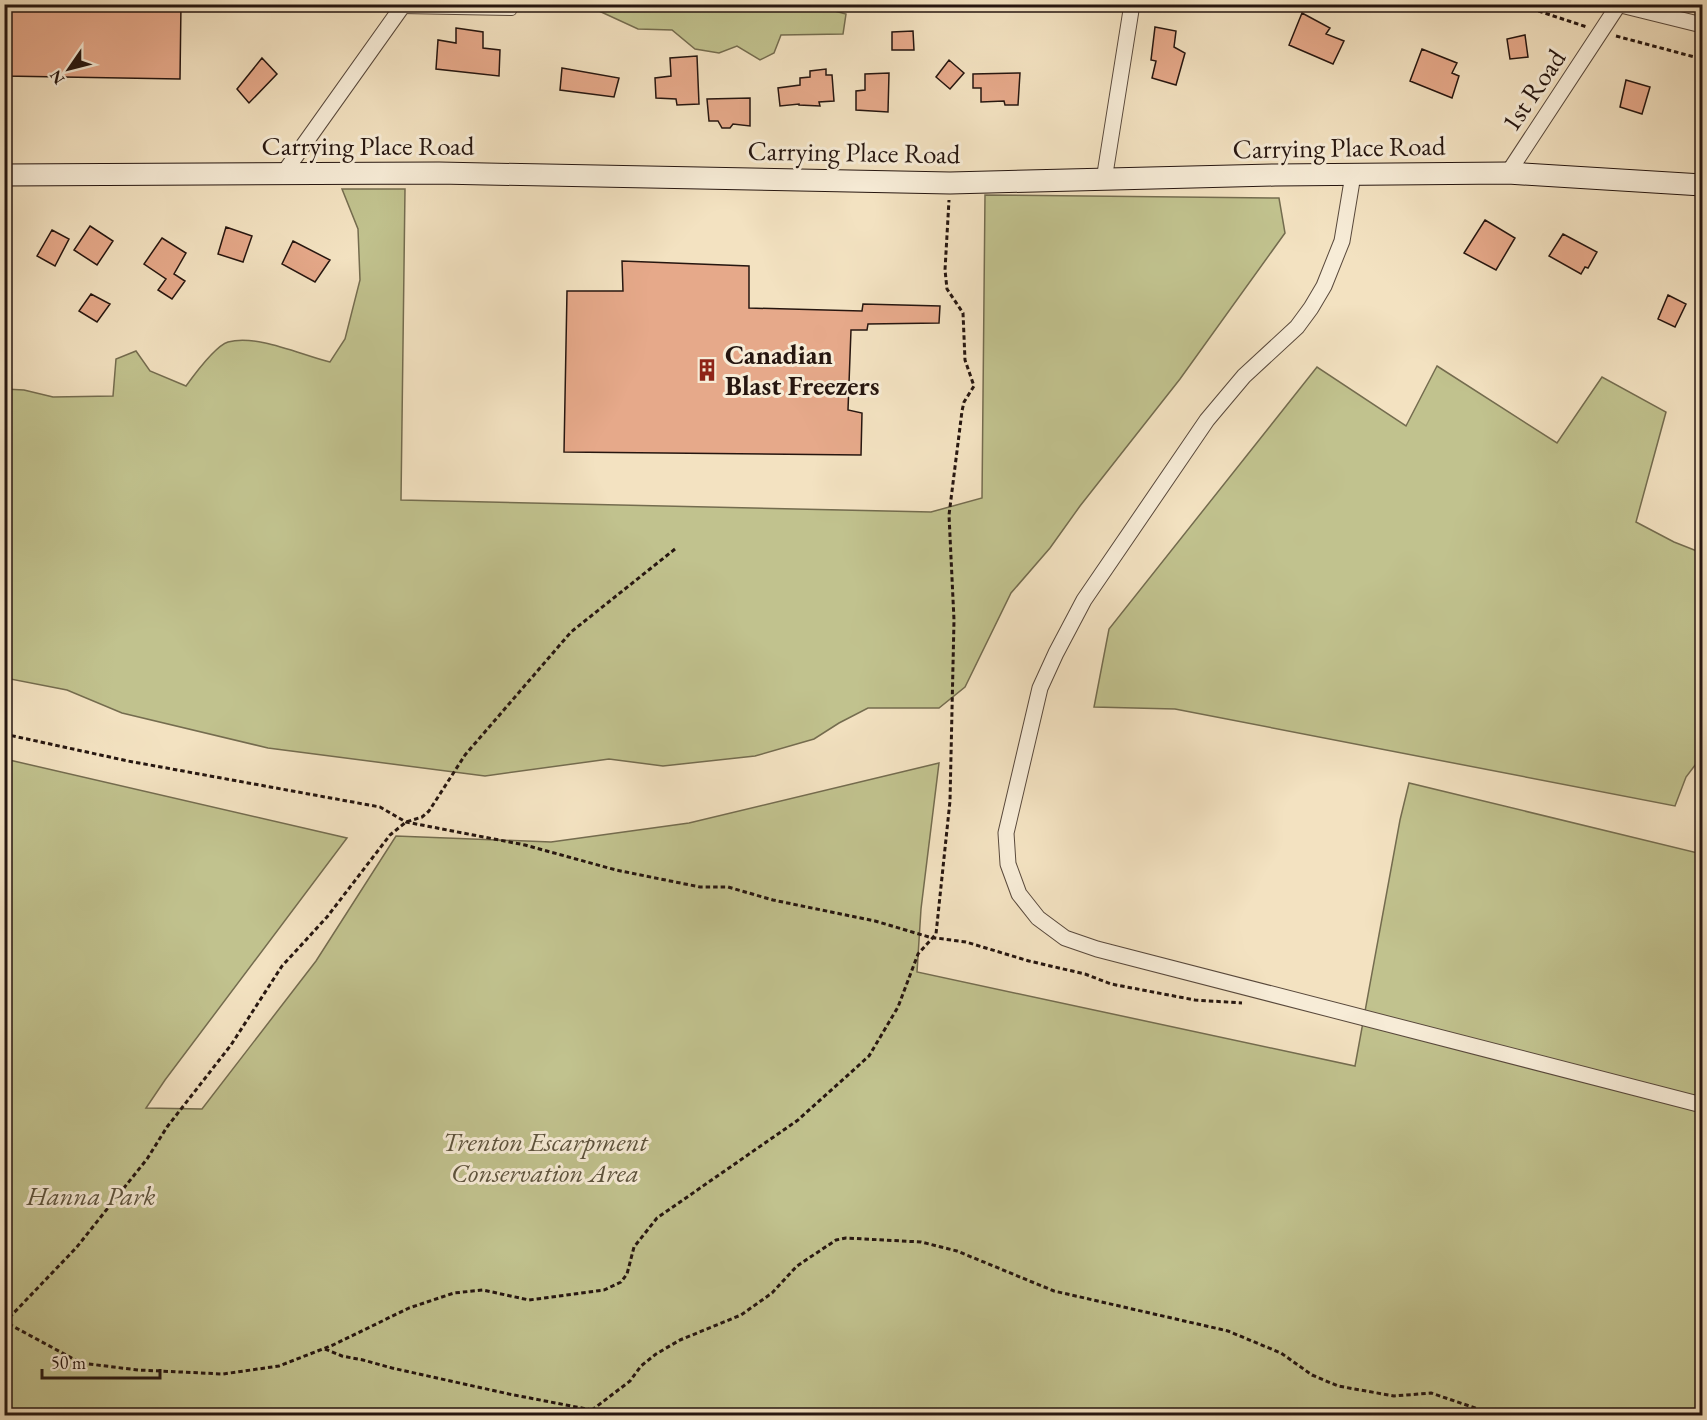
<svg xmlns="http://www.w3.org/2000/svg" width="1707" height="1420" viewBox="0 0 1707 1420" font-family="'EB Garamond',serif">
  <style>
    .green { fill: #c1c28e; stroke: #746c4f; stroke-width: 1.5 }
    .building { fill: #e6a98a; stroke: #261610; stroke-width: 1.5 }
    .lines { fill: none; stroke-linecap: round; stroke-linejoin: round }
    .service-casing { stroke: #59493c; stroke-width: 10 }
    .minor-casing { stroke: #59493c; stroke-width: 17 }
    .secondary-casing { stroke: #261610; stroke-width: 23 }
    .path { stroke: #261610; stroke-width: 3; stroke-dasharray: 4.5 3; stroke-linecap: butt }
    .service { stroke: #f7ecd7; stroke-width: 8 }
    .minor { stroke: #f7ecd7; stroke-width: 15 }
    .secondary { stroke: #f7ecd7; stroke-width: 21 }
    .labels { text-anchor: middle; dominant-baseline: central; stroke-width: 6; stroke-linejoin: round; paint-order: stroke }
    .street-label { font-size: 27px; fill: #261610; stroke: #f7ecd7 }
    .poi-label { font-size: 27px; font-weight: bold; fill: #261610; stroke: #f7ecd7; text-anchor: start }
    .park-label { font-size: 27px; font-style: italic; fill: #5c523c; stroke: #f7ecd7 }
  </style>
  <rect width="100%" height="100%" fill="#f3e2c1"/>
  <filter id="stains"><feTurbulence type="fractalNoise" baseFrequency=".00333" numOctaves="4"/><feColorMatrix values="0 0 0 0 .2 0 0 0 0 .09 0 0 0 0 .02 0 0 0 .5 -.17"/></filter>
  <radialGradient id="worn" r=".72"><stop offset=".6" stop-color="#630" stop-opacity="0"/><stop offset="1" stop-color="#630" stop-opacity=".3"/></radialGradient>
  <path class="green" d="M824 5 831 10 846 14 843 34 781 35 774 53 760 60 737 46 719 53 695 49 672 30 638 29 586 5Z
    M342 189H405L401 500 931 512 982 498 985 195 1279 198 1285 233 1180 379 1080 506 1050 548 1011 593 965 687 939 708H868L839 723 814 739 755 756 663 766 609 759 485 776 268 748 122 713 67 690 5 678V389L24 390 53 397 113 396 116 359 136 351 150 371 186 386C194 375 215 346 228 342 257 334 301 355 330 362L345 339 360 280 358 229Z
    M1437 366 1557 443 1602 377 1666 412 1636 522 1674 542 1702 553V756L1686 777 1675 806 1175 709 1094 707 1109 629 1317 367 1406 426Z
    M5 759 347 838 165 1080 146 1108 202 1109 316 961 396 836 551 842 689 823 939 763 921 909 917 972 1355 1066 1400 820 1409 783 1702 854V1415L5 1416Z"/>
  <path class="building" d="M4 4H181L180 79 4 76Z
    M1302 13 1330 28 1326 34 1344 41 1333 64 1289 45Z
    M1155 27 1176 31 1174 47 1185 53 1176 85 1152 78 1156 61 1151 60Z
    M456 28 483 32V48L500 50 499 76 436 69 438 40 456 43Z
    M913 31 914 50H892V32Z
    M1525 35 1528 57 1510 59 1507 39Z
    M1422 49 1457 63 1452 73 1459 76 1452 98 1410 81Z
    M697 56 699 104 677 105 676 99 656 98 655 78 671 76 670 58Z
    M262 58 277 74 249 103 237 89Z
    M949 60 964 73 950 89 936 77Z
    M562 68 619 78 614 97 560 90Z
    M826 69V75H832L834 101 819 102 820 106 799 105V104L780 106 778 88 800 85V78L810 77V71Z
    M889 73 888 112 856 110V91L865 90V74Z
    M1020 73 1018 105H1005L1004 101 981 102V88H973V74Z
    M1626 80 1650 87 1642 114 1620 107Z
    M750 98V126L733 124 730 128H722L718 121H709L707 99Z
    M1485 220 1515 238 1496 270 1464 253Z
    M90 226 113 241 97 265 74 250Z
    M226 227 252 236 243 262 218 254Z
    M52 230 69 239 55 266 37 256Z
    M1563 234 1597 252 1588 268 1585 267 1581 274 1549 256Z
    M162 238 186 253 174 274 185 281 172 299 158 290 166 279 144 264Z
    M293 241 330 260 315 282 282 264Z
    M622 261 749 266V308L862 311 863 304 940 306 939 323 868 324 867 330H851L848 410 862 413 861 455 564 452 567 291H623Z
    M91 294 110 304 97 322 79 311Z
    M1668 295 1686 304 1675 327 1658 319Z"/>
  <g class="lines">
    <g class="service-casing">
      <path id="service" d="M401 9 512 11"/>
    </g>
    <g class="minor-casing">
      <path id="minor" d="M1617 4 1702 25
        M1508 173 1619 4
        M283 174 404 4
        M1353 175 1342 241 1324 286 1311 308 1297 327 1244 376 1207 420 1084 600 1056 653 1040 688 1006 833 1008 864 1019 894 1038 918 1065 938 1097 949 1702 1105
        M1104 180 1132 4"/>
    </g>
    <g class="secondary-casing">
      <path id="secondary" d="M4 175 439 173 950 183 1275 175 1508 173 1702 185"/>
    </g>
    <path class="path" d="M1517 4 1587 27
      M1616 36 1702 59
      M675 549 571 632 465 755 429 811 422 817 406 822 390 835 327 917 282 966 231 1045 167 1127 147 1159 76 1248 5 1322 81 1363 138 1370 223 1374 279 1366 333 1345 409 1308 454 1293 483 1290 529 1300 604 1290 621 1282 627 1274 634 1247 657 1218 798 1120 869 1056 898 1007 918 954 936 934 950 801 954 620 949 515 962 411 964 402 974 386 965 360 963 313 947 289 945 270 949 200
      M4 734 128 761 380 807 406 822 525 845 616 870 700 887H728L773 900 875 921 929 937 966 942 1029 961 1085 974 1111 984 1195 1000 1242 1003
      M325 1349 342 1356 363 1360 392 1368 509 1394 592 1410
      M587 1416 592 1410 630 1381 641 1366 656 1354 680 1340 741 1315 772 1293 797 1266 836 1240 846 1238 921 1242 957 1251 1054 1291 1228 1331 1281 1353 1312 1375 1338 1386 1394 1396 1431 1393 1499 1416"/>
    <use href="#service" class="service"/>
    <use href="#minor" class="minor"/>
    <use href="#secondary" class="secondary"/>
  </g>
  <defs>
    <g id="building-bare" transform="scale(1.8)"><path d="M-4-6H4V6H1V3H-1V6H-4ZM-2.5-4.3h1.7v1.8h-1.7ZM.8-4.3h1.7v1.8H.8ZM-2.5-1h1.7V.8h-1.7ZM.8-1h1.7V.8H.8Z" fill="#8f2418" stroke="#f7ecd7" stroke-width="2.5" paint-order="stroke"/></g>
  </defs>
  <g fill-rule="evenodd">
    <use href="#building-bare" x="707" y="370"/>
  </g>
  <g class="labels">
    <g class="street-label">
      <text transform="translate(1533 90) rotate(-56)">1st Road</text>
      <text x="368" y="145">Carrying Place Road</text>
      <text transform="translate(1339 147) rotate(-1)">Carrying Place Road</text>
      <text transform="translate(854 152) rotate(1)">Carrying Place Road</text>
    </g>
    <g class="poi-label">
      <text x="725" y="354">Canadian<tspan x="725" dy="31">Blast Freezers</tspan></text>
    </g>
    <g class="park-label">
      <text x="545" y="1141">Trenton Escarpment<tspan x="545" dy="31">Conservation Area</tspan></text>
      <text x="91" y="1195">Hanna Park</text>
    </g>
  </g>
  <rect width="1707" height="1420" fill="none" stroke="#f3e2c1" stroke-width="24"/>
  <rect x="6" y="6" width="1695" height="1408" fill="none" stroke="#261610" stroke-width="3"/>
  <rect x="12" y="12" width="1683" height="1396" fill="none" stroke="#261610" stroke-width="1.5"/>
  <g transform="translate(69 69) rotate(235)" stroke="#f7ecd7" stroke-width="4.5" paint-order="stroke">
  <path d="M0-4.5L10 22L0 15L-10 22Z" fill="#261610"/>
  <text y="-9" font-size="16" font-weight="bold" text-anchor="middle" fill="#261610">N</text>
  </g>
  <path d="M42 1369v9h118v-9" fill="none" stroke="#261610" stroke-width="3"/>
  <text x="51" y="1369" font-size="18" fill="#261610" stroke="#f7ecd7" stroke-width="4.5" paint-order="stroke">50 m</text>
  <rect width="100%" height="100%" filter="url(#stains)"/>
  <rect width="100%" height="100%" fill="url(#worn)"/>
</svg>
